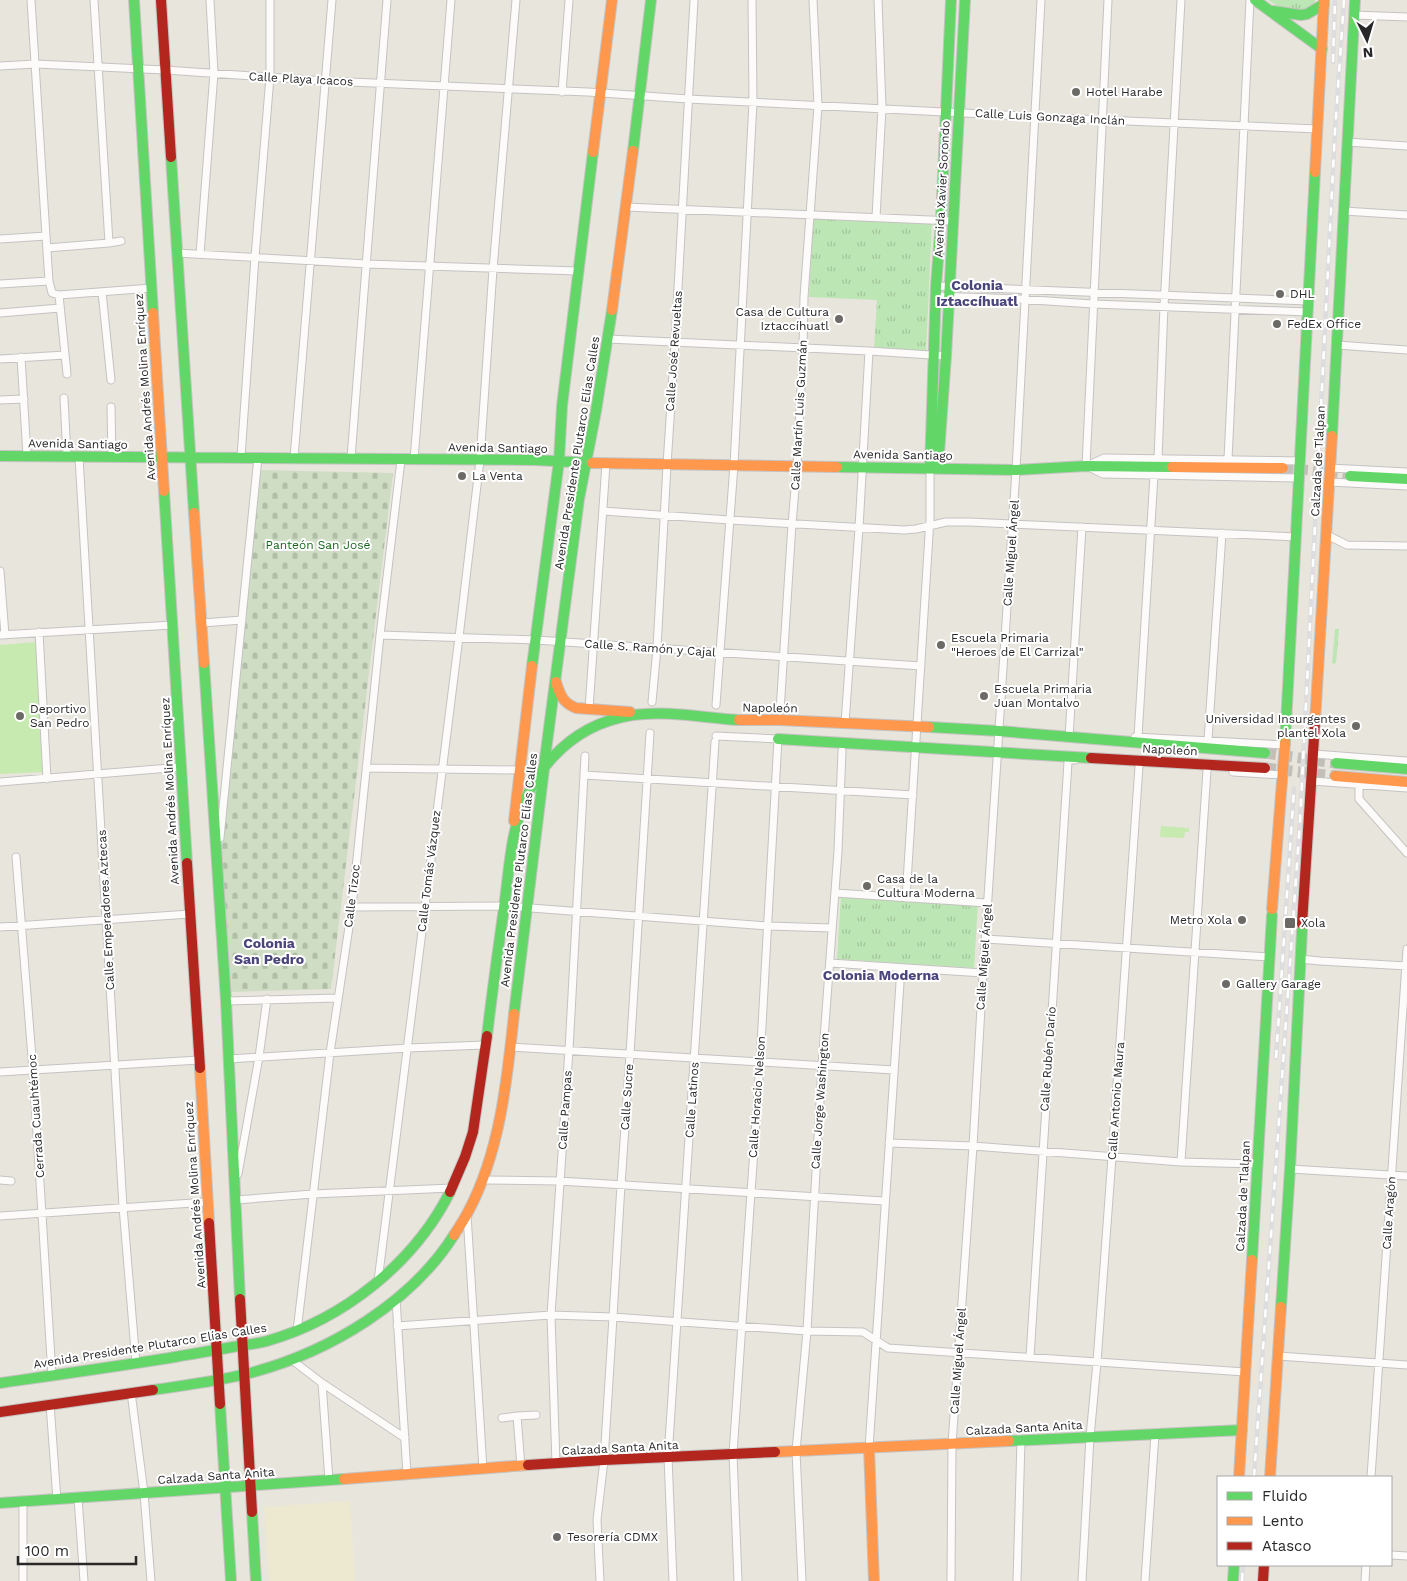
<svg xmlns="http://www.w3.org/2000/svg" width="1407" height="1581" viewBox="0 0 1407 1581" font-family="'Work Sans',sans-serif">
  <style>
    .education { fill: #ece9d0 }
    .grass { fill: url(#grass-tufts) }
    .cemetery { fill: url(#cemetery-stones) }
    .pitch { fill: #c6eaaf }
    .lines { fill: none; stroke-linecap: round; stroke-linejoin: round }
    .secondary-tunnel { stroke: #c2bfb8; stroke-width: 10; stroke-dasharray: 10 5; stroke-linecap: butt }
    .primary-tunnel { stroke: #c2bfb8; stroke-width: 11; stroke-dasharray: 11 5.5; stroke-linecap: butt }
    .street-casing { stroke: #c5c3c2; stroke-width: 9 }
    .fast-casing { stroke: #c5c3c2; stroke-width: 12 }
    .slow-casing { stroke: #c5c3c2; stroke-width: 12 }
    .jam-casing { stroke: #c5c3c2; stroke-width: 12 }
    .street { stroke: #fcfbfa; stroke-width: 7 }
    .fast { stroke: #63d668; stroke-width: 10 }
    .slow { stroke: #ff974d; stroke-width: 10 }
    .jam { stroke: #b3261e; stroke-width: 10 }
    .rail-casing { stroke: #dddcde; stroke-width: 4.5 }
    .rail { stroke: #fff; stroke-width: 2.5; stroke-dasharray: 8; stroke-linecap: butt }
    .poi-dot { fill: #6b6a67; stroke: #fff; stroke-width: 2 }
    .labels { text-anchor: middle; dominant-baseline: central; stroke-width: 4; stroke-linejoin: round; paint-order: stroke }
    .street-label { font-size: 12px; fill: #282828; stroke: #fff }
    .poi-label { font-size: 12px; fill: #282828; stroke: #fff; text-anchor: start }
    .park-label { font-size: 12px; fill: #156819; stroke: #fff }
    .neighbourhood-label { font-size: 14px; font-weight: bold; fill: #4a467b; stroke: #fff }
  </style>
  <defs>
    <pattern id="grass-tufts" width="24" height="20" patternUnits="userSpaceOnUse" patternTransform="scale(1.25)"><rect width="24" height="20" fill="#bce6b3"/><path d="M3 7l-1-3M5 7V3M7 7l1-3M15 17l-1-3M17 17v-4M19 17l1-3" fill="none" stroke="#a2c59a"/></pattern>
    <pattern id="cemetery-stones" width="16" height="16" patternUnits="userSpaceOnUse" patternTransform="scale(1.25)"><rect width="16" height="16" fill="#ceddc3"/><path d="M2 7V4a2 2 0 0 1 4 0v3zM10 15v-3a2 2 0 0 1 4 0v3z" fill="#b1bea8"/></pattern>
  </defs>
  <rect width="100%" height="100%" fill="#e8e5dc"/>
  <path class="education" d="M350 1501 355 1581H269L264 1507Z"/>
  <path class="grass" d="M1268 0H1315V4L1304 11 1281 8Z
    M813 218 932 224 926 351 874 349 877 300 809 297Z
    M1335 629H1339L1336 663 1332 664Z
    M841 896 978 903 974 968 837 959Z"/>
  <path class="cemetery" d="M259 470 393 473 331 989 230 992 220 856Z"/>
  <path class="pitch" d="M37 642 44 772 0 774V645Z
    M1161 826 1189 828V832H1185L1184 838 1160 837Z"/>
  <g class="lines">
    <path class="secondary-tunnel" d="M1283 468 1309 470 1350 476"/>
    <path class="primary-tunnel" d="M1265 753 1336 763
      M1265 768 1335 776"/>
    <g class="street-casing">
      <path id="street" d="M31 0 46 236 49 281 52 293 59 295 152 288
        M94 0 109 243
        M1354 15 1407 17
        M0 66 36 64 165 70 326 81 588 92 688 99 1102 120 1318 129
        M562 92 569 0
        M1347 142 1407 146
        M626 207 953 221
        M1344 211 1407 215
        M876 217 882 108 878 0
        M0 239 46 236
        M47 248 109 243 121 241
        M176 253 367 264 578 271
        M200 254 214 73 210 0
        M0 284 49 281
        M936 286 1308 301
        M102 292 111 380
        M59 295 67 374
        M936 296 1018 299 1093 304 1308 312
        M0 313 60 308
        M608 339 869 351 946 356
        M1337 345 1407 350
        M21 357 27 456
        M0 359 65 355
        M64 398 67 457
        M0 400 24 399
        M111 407 112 457
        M79 457 123 1207 136 1363
        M241 457 255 257 270 77V0
        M294 458 332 0
        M351 458 387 0
        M1158 459 1164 306 1181 0
        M1228 459 1250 0
        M414 460 451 0
        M1089 465 1104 458 1300 461
        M1086 466 1108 0
        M1089 467 1103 474 1300 478
        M1330 468 1407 472
        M1329 482 1407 486
        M603 511 729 520 904 530 916 529 946 522H969L1297 537
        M1327 535 1347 545 1407 546
        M0 571 5 635
        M202 623 242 620
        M39 632 47 779
        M0 635 173 625
        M380 635 536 640 921 666
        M652 702 657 648 667 465 675 342 694 0
        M716 705 734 465 753 102 752 0
        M589 709 606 464
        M780 711 792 524 797 466 803 348 804 297 818 106 813 0
        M845 723 859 528 869 351
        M716 736 778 739 760 1062 733 1454 738 1581
        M1069 737 1082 527
        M1135 737 1285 745
        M1138 737 1154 475
        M1208 740 1222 533
        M1314 754 1407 761
        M366 768 519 770
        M1233 772 1282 775
        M584 775 913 795
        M1312 781 1407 788
        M0 782 182 767
        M1359 784V799L1407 853
        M220 838 258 457
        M16 857 33 1070 52 1375
        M835 893 987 903
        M906 898 930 519V468
        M352 907 504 906 768 926 832 928
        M0 927 190 914
        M985 939 1269 957
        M1300 959 1320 961 1407 966
        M830 963 983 973
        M226 1001 338 998
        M510 1047 894 1070
        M229 1059 408 1048 485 1045
        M0 1072 199 1060
        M889 1143 973 1146 1181 1162 1257 1164
        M1181 1162 1207 770
        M1290 1169 1407 1176
        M238 1174 259 1057 267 999
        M0 1180 11 1181
        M483 1180 559 1181 884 1201
        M236 1200 313 1194 452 1188
        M467 1215 483 1469
        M0 1216 208 1202
        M378 1281 459 637 480 460 493 269 516 0
        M396 1299 407 1474
        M397 1326 551 1315 613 1317 807 1331 863 1332 888 1348 1245 1372
        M297 1331 330 1053 352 907 380 635 401 460
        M1278 1356 1407 1365
        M1030 1357 1068 762 1069 760H1075
        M292 1360 322 1383 405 1438
        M322 1383 329 1480
        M131 1392 144 1493 151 1581
        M50 1404 57 1500
        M517 1416 536 1415
        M502 1418 517 1416 521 1467
        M869 1448 901 968
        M556 1464 551 1315 569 1050 585 756
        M1371 1477 1407 949
        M78 1498 84 1581
        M1391 1555 1407 1556
        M23 1581V1502
        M600 1581 597 1520 604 1460 613 1317 621 1185 630 1054 650 733
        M673 1581 668 1457 715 742
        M802 1581 796 1451 807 1331 822 1065 838 851 842 751
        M951 1581 952 1444 973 1146 983 973 1016 470 1041 0
        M1017 1581 1021 1440
        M1082 1581 1090 1437 1097 1362 1112 1157 1139 766
        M1145 1581 1155 1434
        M1365 1581 1366 1565"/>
    </g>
    <g class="fast-casing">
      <path id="fast" d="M134 0 153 313
        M1255 0 1322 49
        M1273 11 1301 15 1307 14 1324 4
        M633 151 651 0
        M171 157 194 513
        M1332 436 1355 0
        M0 456 535 460 592 463
        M837 467 1016 470 1086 466 1172 467
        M930 468 936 286 941 220 951 0
        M938 468 946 356 965 0
        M1350 476 1407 479
        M164 491 187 863
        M204 663 226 1001 240 1299
        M532 666 559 461 562 406 593 152
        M929 727 999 731 1265 753
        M778 739 1091 758
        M1285 743 1315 172
        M1336 763 1407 769
        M544 766 579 499 596 411 612 310
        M514 1014 544 769
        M487 1036C492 993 498 950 504 908 507 885 509 862 513 840 525 776 567 725 633 715 668 710 704 718 739 720
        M1252 1260 1272 915
        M1281 1307 1290 1169 1302 930
        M0 1383C56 1375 113 1367 169 1358 190 1354 212 1351 233 1347 244 1345 256 1344 267 1341 344 1319 414 1263 450 1192
        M153 1390C186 1385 221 1381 254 1372 330 1351 411 1303 454 1235
        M220 1404 231 1581
        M1009 1441 1242 1430
        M0 1503 344 1479
        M252 1512 256 1581
        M1233 1581 1234 1565"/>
    </g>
    <g class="slow-casing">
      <path id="slow" d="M593 152 612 0
        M1315 172 1324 0
        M612 310 633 151
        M153 313 164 491
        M592 463 837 467
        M1172 467 1283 468
        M194 513 204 663
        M556 682C560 695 563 703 576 708L630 712
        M739 720H779L929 727
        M1315 722 1332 436
        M1335 776 1407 782
        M514 821 532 666
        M1272 909 1285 743
        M200 1068 209 1223
        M454 1235C459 1227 464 1220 468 1212 500 1152 507 1081 514 1014
        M869 1448 874 1581
        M775 1452 1009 1441
        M1239 1477 1252 1260
        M1270 1477 1281 1307
        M344 1479 528 1465"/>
    </g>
    <g class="jam-casing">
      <path id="jam" d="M161 0 171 157
        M1091 758 1265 768
        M187 863 200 1068
        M1302 924 1315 722
        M450 1192 465 1157 473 1132 487 1036
        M209 1223 220 1404
        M240 1299 252 1512
        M0 1412 153 1390
        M528 1465 604 1460 775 1452
        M1263 1581 1264 1565"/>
    </g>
    <use href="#street" class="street"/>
    <use href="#fast" class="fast"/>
    <use href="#slow" class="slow"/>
    <use href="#jam" class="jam"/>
    <g class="rail-casing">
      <path id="rail" d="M1333 62 1335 0
        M1276 1058 1294 789
        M1254 1477 1300 821 1335 131 1344 0
        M1242 1581 1243 1565"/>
    </g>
    <use href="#rail" class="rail"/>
  </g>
  <g class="poi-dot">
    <circle cx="1076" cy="92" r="5"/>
    <circle cx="1280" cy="294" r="5"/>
    <circle cx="839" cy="319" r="5"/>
    <circle cx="1277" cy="324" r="5"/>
    <circle cx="462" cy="476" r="5"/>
    <circle cx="941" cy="645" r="5"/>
    <circle cx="984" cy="696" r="5"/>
    <circle cx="20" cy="716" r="5"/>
    <circle cx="1356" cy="726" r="5"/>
    <circle cx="867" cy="886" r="5"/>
    <circle cx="1242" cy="920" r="5"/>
    <rect x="1284" y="917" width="12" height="12" rx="2.5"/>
    <circle cx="1226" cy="984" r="5"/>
    <circle cx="557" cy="1537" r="5"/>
  </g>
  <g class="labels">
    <g class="street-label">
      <text transform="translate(301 79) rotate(3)">Calle Playa Icacos</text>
      <text transform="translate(1050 117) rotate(3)">Calle Luis Gonzaga Inclán</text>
      <text transform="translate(942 189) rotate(-87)">Avenida Xavier Sorondo</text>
      <text transform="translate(674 351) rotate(-86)">Calle José Revueltas</text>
      <text transform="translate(145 387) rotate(-94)">Avenida Andrés Molina Enríquez</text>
      <text transform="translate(799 415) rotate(-87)">Calle Martín Luis Guzmán</text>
      <text transform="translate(78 444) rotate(1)">Avenida Santiago</text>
      <text transform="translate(498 448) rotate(1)">Avenida Santiago</text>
      <text transform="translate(577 453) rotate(-81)">Avenida Presidente Plutarco Elías Calles</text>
      <text transform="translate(903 455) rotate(1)">Avenida Santiago</text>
      <text transform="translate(1318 461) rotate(-87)">Calzada de Tlalpan</text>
      <text transform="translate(1011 553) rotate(-86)">Calle Miguel Ángel</text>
      <text transform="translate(650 648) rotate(4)">Calle S. Ramón y Cajal</text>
      <text transform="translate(770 708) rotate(1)">Napoleón</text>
      <text transform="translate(1170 750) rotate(3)">Napoleón</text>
      <text transform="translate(170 791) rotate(-93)">Avenida Andrés Molina Enríquez</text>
      <text transform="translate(519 870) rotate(-83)">Avenida Presidente Plutarco Elías Calles</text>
      <text transform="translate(429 871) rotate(-83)">Calle Tomás Vázquez</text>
      <text transform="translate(352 896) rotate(-83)">Calle Tizoc</text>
      <text transform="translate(106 910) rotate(-93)">Calle Emperadores Aztecas</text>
      <text transform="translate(984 957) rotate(-86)">Calle Miguel Ángel</text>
      <text transform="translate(1048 1059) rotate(-86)">Calle Rubén Darío</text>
      <text transform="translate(627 1097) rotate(-86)">Calle Sucre</text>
      <text transform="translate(757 1097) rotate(-86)">Calle Horacio Nelson</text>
      <text transform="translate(692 1100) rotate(-86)">Calle Latinos</text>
      <text transform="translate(820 1101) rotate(-86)">Calle Jorge Washington</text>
      <text transform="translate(1116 1101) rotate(-86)">Calle Antonio Maura</text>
      <text transform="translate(565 1110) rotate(-86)">Calle Pampas</text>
      <text transform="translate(36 1116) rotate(-94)">Cerrada Cuauhtémoc</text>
      <text transform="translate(195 1195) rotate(-94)">Avenida Andrés Molina Enríquez</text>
      <text transform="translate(1243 1196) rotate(-87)">Calzada de Tlalpan</text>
      <text transform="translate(1389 1213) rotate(-86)">Calle Aragón</text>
      <text transform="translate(150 1346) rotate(-9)">Avenida Presidente Plutarco Elías Calles</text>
      <text transform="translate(958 1361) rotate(-86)">Calle Miguel Ángel</text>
      <text transform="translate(1024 1428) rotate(-3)">Calzada Santa Anita</text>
      <text transform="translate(620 1448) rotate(-3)">Calzada Santa Anita</text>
      <text transform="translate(216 1476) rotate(-4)">Calzada Santa Anita</text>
    </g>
    <g class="poi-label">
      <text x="1086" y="92">Hotel Harabe</text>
      <text x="1290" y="294">DHL</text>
      <text x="829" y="312" text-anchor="end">Casa de Cultura<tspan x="829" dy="14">Iztaccíhuatl</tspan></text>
      <text x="1287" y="324">FedEx Office</text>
      <text x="472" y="476">La Venta</text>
      <text x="951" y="638">Escuela Primaria<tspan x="951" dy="14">"Heroes de El Carrizal"</tspan></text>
      <text x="994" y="689">Escuela Primaria<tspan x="994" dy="14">Juan Montalvo</tspan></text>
      <text x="30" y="709">Deportivo<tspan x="30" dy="14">San Pedro</tspan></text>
      <text x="1346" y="719" text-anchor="end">Universidad Insurgentes<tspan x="1346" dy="14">plantel Xola</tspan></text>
      <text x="877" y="879">Casa de la<tspan x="877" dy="14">Cultura Moderna</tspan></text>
      <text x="1232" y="920" text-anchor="end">Metro Xola</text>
      <text x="1301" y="923">Xola</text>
      <text x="1236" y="984">Gallery Garage</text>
      <text x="567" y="1537">Tesorería CDMX</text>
    </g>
    <g class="park-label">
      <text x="318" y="545">Panteón San José</text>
    </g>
    <g class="neighbourhood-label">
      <text x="977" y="285">Colonia<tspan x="977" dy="16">Iztaccíhuatl</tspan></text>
      <text x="269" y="943">Colonia<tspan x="269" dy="16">San Pedro</tspan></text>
      <text x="881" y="975">Colonia Moderna</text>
    </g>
  </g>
  <rect x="1217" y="1476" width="175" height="90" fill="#ffffff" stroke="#a9a9a9"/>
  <rect x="1227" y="1492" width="25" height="8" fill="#63d668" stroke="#a9a9a9"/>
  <text x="1262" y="1501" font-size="15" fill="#282828">Fluido</text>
  <rect x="1227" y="1517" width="25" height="8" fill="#ff974d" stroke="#a9a9a9"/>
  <text x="1262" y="1526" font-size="15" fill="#282828">Lento</text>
  <rect x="1227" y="1542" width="25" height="8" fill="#b3261e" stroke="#a9a9a9"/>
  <text x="1262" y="1551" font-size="15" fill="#282828">Atasco</text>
  <g transform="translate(1367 40) rotate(175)" stroke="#ffffff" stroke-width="4" paint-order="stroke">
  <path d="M0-4L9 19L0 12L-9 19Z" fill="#282828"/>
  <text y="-8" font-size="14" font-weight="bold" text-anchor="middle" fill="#282828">N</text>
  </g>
  <path d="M18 1556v8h118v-8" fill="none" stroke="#282828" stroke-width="2.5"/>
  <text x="25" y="1556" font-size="15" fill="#282828" stroke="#ffffff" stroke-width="4" paint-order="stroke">100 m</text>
</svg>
